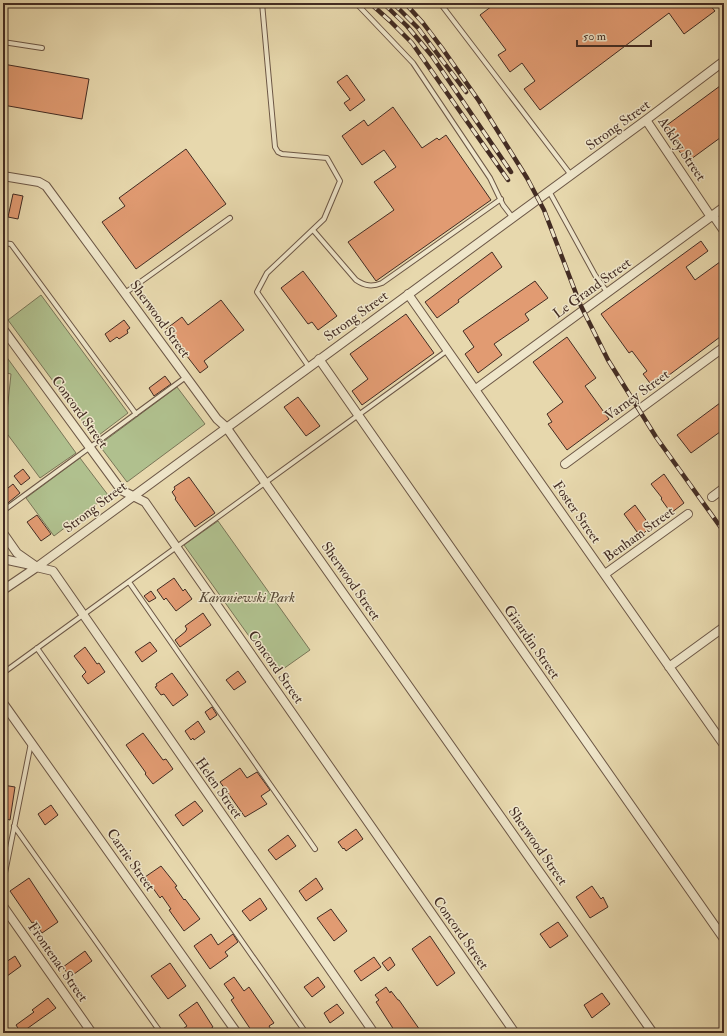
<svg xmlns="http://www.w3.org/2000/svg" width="727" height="1036" viewBox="0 0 727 1036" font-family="'IM FELL Double Pica',serif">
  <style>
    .green { fill: #b0c08e; stroke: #7a7658 }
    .building { fill: #e19b72; stroke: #432c23 }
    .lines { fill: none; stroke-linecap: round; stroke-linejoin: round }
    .lane-casing { stroke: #6c5746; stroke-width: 6 }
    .street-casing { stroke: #6c5746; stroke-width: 10 }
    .lane { stroke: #efe6ca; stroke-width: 4 }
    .street { stroke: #efe6ca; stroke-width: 8 }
    .rail-casing { stroke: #432c23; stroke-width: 4.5 }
    .rail { stroke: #efe6ca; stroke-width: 3; stroke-dasharray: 9; stroke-linecap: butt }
    .labels { text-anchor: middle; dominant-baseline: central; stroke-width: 3; stroke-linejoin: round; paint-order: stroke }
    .street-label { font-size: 14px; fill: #432c23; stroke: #efe6ca }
    .park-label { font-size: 14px; font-style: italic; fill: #594a38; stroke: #efe6ca }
  </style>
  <rect width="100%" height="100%" fill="#e7d8ad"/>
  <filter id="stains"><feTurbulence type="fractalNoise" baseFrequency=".005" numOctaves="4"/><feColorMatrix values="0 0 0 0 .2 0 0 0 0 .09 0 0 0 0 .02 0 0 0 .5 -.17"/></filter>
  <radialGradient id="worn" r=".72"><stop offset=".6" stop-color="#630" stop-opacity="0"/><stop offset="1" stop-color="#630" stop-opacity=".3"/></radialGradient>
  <path class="green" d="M41 295 128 413 95 438 8 320Z
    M3 352 76 453 40 478 5 431 11 374 3 372Z
    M177 387 205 424 127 482 99 445Z
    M80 458 108 495 54 536 26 498Z
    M218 521 310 650 276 674 184 545Z"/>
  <path class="building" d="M496 3H708L715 11 684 34 669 13 540 110 524 89 535 81 522 63 510 72 498 55 506 50 480 15Z
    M3 64 89 79 82 119 3 105Z
    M347 75 365 100 350 111 344 103 350 99 337 82Z
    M724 83V135L687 162 663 128Z
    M393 107 422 148 437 138 439 140 446 135 491 200 376 281 348 242 394 210 374 182 396 167 384 150 362 165 342 136 364 120 368 126Z
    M186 149 226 204 136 269 102 222 125 206 119 198Z
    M13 194 23 196 18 219 8 217Z
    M701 241 708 251 686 267 695 280 724 259V334L653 387 643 374 647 371 632 351 629 353 601 314Z
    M492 252 502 267 458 300 459 302 437 318 425 302Z
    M303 271 337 316 318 330 312 322 308 324 281 288Z
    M535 281 548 298 525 314 529 320 494 344 502 355 478 373 465 354 474 347 463 331Z
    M221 300 244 330 204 361 208 367 200 373 166 329 182 317 188 325Z
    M406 314 434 353 362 405 352 391 368 379 350 354Z
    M124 320 130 328 127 330 128 333 119 339 117 337 110 342 105 334Z
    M567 337 596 378 585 386 609 419 567 450 548 424 552 422 547 414 563 402 533 362Z
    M165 376 171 384 154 396 149 388Z
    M298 397 320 426 306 436 284 407Z
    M724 400V429L691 453 677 435Z
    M23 469 30 478 21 485 14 476Z
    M664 474 684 503 671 513 661 499 662 498 651 484Z
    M189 477 215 513 195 527 175 499 176 498 172 492 175 489 174 487Z
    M13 484 20 493 3 507V492Z
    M635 505 651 527 640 536 624 514Z
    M37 515 51 534 41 541 27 522Z
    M174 578 183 591 185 589 192 599 176 611 166 598 164 600 157 590Z
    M151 591 156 598 149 602 144 596Z
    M203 613 211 625 180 647 175 640 186 631V630L187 629 185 626Z
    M150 642 157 651 142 662 135 652Z
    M85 647 97 664 99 663 105 672 88 684 82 676 86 672 74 656Z
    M238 671 246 682 234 690 226 680Z
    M172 673 188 695 173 706 164 694 161 695 155 687 157 686 156 684Z
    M212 707 217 715 210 720 205 712Z
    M198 721 205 732 194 740 193 738 191 740 185 731Z
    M143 733 163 760 166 759 173 769 153 784 145 774 146 773 126 745Z
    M240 768 247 778 257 772 270 790 261 796 267 804 245 817 220 782Z
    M3 785 15 787 10 820 3 818Z
    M195 801 203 811 183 826 175 815Z
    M51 805 58 815 45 825 38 814Z
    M356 829 363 839 346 851 344 848 343 849 338 842Z
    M288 835 296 846 276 860 268 850Z
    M161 866 177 886 175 887 184 900 185 899 200 919 184 931 169 910 171 909 162 896 160 898 145 877Z
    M29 878 58 922 42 933 34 922 32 923 10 891Z
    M316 878 323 889 306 901 299 891Z
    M592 886 601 899 603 897 608 907 590 918 576 897Z
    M260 898 267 909 250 921 242 911Z
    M331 909 347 931 334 941 317 918Z
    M558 922 568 936 550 948 540 934Z
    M211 934 218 945 233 934 238 942 225 952 228 956 210 969 194 946Z
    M430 936 455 973 437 986 412 949Z
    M85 951 92 961 70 977 63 967Z
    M15 956 21 966 3 979V964Z
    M374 957 381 967 361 981 354 971Z
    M390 957 395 965 388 971 382 963Z
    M170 963 186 986 168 999 151 976Z
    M234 977 244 991 249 987 274 1023 269 1026 273 1033H254L249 1027 231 1000 234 998 224 984Z
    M318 977 325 987 312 997 304 987Z
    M386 987 390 993 391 991 398 1000H399L422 1033H396L376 1002 379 1000 375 995Z
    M602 993 610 1004 592 1018 584 1005Z
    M48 998 56 1008 21 1033 16 1025 34 1012 32 1010Z
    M197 1002 213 1027 205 1033H177L187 1026 179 1015Z
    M337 1004 344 1013 330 1023 324 1013Z"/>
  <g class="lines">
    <g class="lane-casing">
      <path id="lane" d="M262 3 275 147 278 152 282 154 327 158 340 181 324 219 267 273 257 292 309 367
        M356 3 413 63 490 178 503 205 513 218
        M440 3 571 175
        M3 42 42 48
        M549 191 595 275 607 292
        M313 230 356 280C365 286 372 287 382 283L501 199
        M3 243 11 244 136 414
        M125 293 230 218
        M3 511 186 377
        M129 582 315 849
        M37 648 306 1033
        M3 673 448 350
        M14 826 161 1033
        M3 883 31 743"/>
    </g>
    <g class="street-casing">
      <path id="street" d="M646 120 709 214 715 218 724 231
        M3 176 39 182 46 186 217 419 226 427 653 1033
        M408 294 724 745
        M3 329 121 490 145 502 515 1033
        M319 359 724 939
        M476 389 724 207
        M565 464 724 347
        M712 497 724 488
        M3 533 17 553 37 567
        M3 559 31 565
        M36 567 53 571 374 1033
        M605 574 688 514
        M3 590 37 567 646 120 724 61
        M669 667 724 627
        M3 703 237 1033
        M3 906 92 1033"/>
    </g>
    <use href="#lane" class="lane"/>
    <use href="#street" class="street"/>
    <g class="rail-casing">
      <path id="rail" d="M370 3 390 21 412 43 508 180
        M383 3 407 26 432 56 511 172
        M393 3 418 28 466 92
        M405 3 423 23 442 48 479 101 527 178 544 210 580 304 608 360 656 437 724 532"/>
    </g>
    <use href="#rail" class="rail"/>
  </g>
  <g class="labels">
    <g class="street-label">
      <text transform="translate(618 125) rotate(-36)">Strong Street</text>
      <text transform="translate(682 149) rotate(56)">Ackley Street</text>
      <text transform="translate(592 288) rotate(-36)">Le Grand Street</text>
      <text transform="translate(356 316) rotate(-36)">Strong Street</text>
      <text transform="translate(160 319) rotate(54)">Sherwood Street</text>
      <text transform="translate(637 395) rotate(-36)">Varney Street</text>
      <text transform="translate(80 412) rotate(54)">Concord Street</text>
      <text transform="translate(95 507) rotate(-37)">Strong Street</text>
      <text transform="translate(577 512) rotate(55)">Foster Street</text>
      <text transform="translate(639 534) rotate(-36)">Benham Street</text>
      <text transform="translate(351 581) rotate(55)">Sherwood Street</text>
      <text transform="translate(532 642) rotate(55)">Girardin Street</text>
      <text transform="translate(276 667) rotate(55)">Concord Street</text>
      <text transform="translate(219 788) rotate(55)">Helen Street</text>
      <text transform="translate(538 846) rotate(55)">Sherwood Street</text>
      <text transform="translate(131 860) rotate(55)">Carrie Street</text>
      <text transform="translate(461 933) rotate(55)">Concord Street</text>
      <text transform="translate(58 962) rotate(55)">Frontenac Street</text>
    </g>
    <g class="park-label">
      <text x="247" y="597">Karaniewski Park</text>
    </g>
  </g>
  <rect width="727" height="1036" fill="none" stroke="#e7d8ad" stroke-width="16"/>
  <rect x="4" y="4" width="719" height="1028" fill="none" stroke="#432c23" stroke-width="2"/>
  <rect x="8" y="8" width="711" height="1020" fill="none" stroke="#432c23"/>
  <path d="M577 40v6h74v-6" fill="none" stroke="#432c23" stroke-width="2"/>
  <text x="583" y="40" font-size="12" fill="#432c23" stroke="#efe6ca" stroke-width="3" paint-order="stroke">50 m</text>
  <rect width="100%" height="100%" filter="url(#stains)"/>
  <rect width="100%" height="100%" fill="url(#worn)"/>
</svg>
